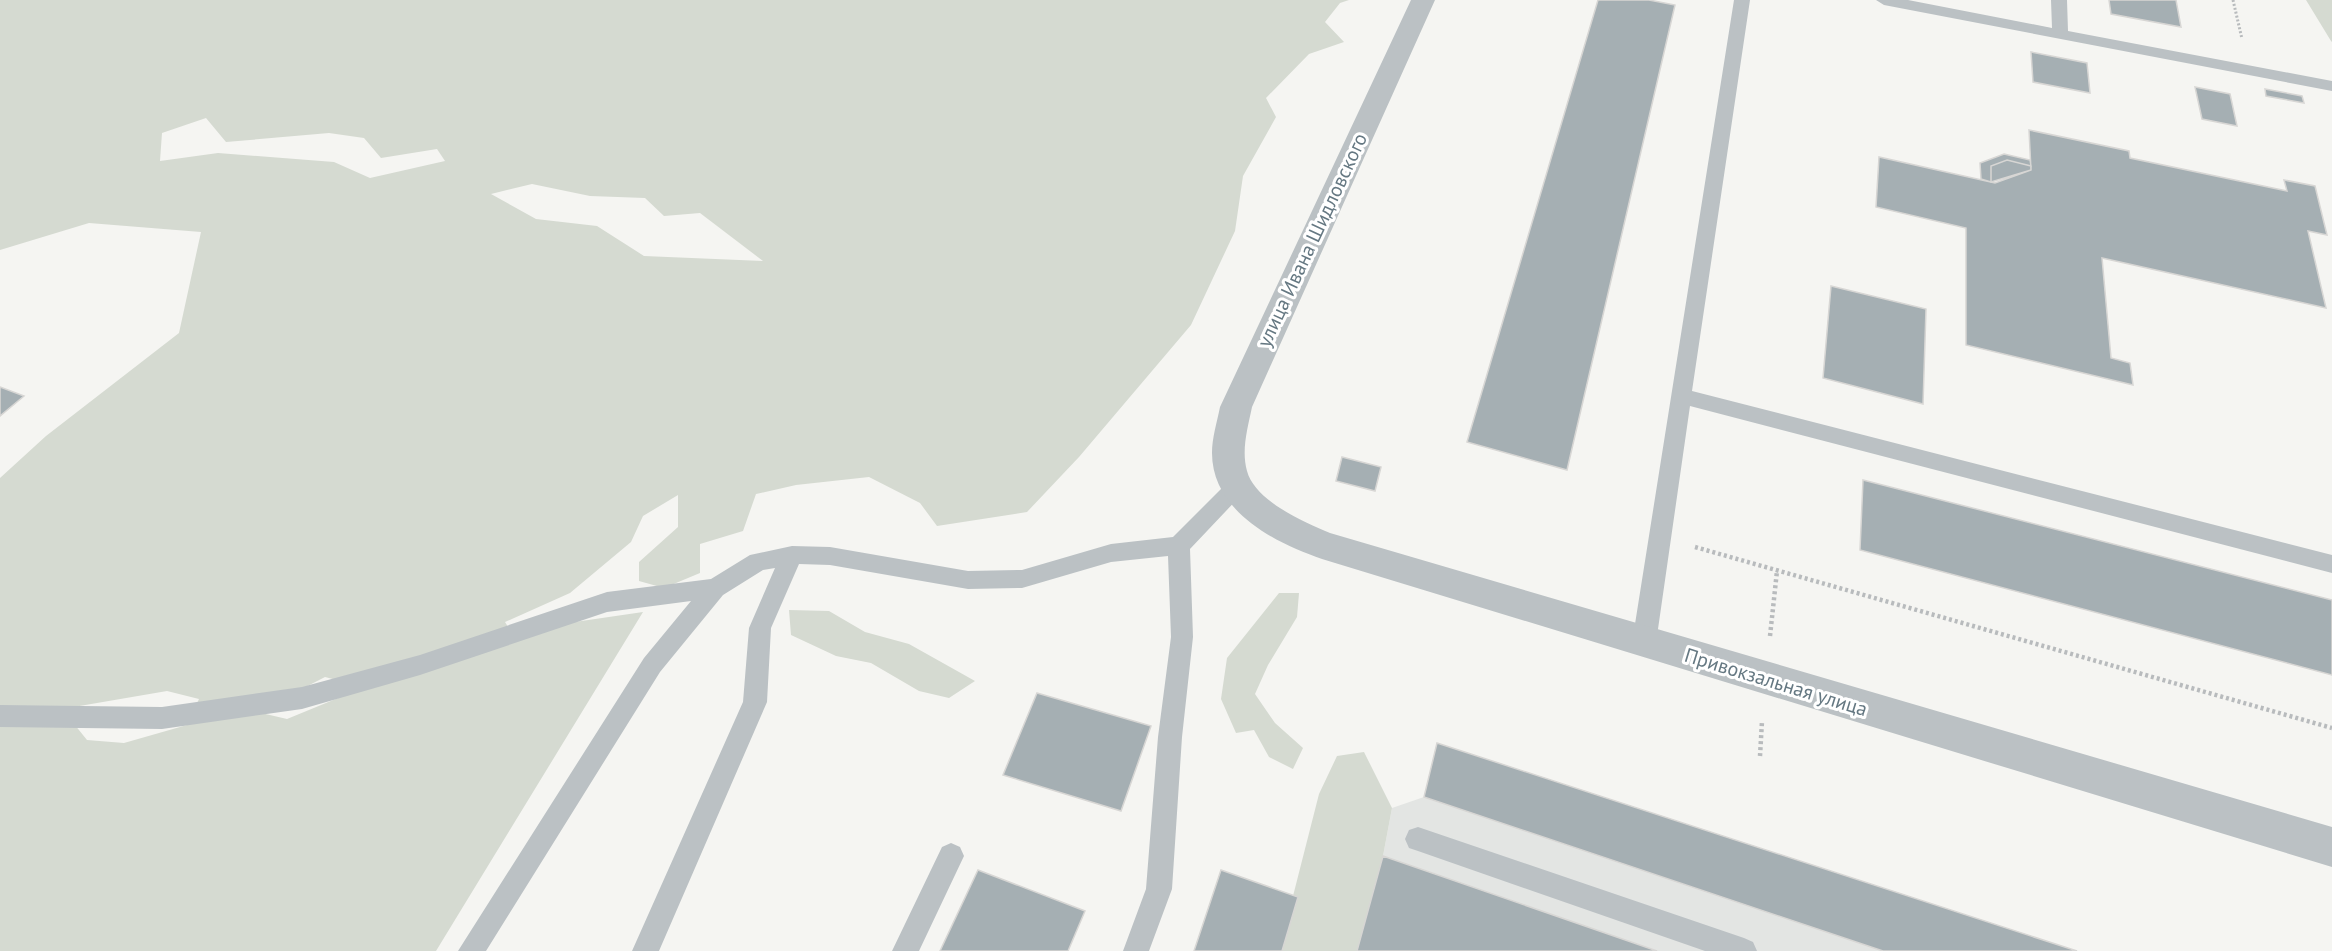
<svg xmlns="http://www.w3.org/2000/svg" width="2332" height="951" viewBox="0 0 2332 951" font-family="'PT Sans',sans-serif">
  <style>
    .built { fill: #e3e5e3 }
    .green { fill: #d5dad1; fill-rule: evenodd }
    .building { fill: #a5afb3; stroke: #d7d6d4; stroke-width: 1.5 }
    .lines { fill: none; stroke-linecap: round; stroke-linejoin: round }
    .path-far1 { stroke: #b8bbbd; stroke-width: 3; stroke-dasharray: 2 2; stroke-linecap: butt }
    .path { stroke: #b8bbbd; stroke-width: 4.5; stroke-dasharray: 3 3; stroke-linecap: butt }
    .service { fill: #bbc1c4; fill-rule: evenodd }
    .tertiary { fill: #bbc1c4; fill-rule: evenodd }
    .labels { text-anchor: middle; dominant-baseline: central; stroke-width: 6; stroke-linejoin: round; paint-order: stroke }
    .street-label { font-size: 20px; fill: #657882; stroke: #fff }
  </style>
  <rect width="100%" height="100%" fill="#f5f5f2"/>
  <path class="built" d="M1437 743 2077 951H1357L1383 856 1392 808 1424 797Z"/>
  <path class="green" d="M0 0H1349L1340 3 1325 22 1344 42 1309 54 1266 98 1276 117 1243 176 1235 231 1191 325 1079 457 1027 512 937 526 920 503 869 477 796 485 756 494 743 531 700 544V573L664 588 639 581V562L678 527V495L643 516 631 542 570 593 505 622 516 640 561 624 643 612 436 951H0V478L46 436 179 333 201 232 89 223 0 250ZM206 118 226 142 329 133 364 138 381 158 437 149 445 161 370 178 334 162 218 153 160 161 162 133ZM532 184 590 196 645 198 664 216 700 213 763 261 644 256 597 226 536 219 491 194ZM325 677 352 684 343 696 287 719 257 712ZM167 691 199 699 187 725 124 743 87 740 62 709Z
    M2306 0H2332V42L2331 41Z
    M1279 593H1299L1297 617 1268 665 1255 694 1275 723 1303 748 1293 769 1269 757 1254 730 1236 733 1221 699 1227 658Z
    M789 610 829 611 865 632 909 644 975 681 949 698 919 691 871 663 836 656 791 635Z
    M1364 752 1392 808 1383 856 1357 951H1279L1319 794 1337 756Z"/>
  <path class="building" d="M1598 0H1649L1675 5 1567 470 1467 442Z
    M2109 0H2176L2181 27 2111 14Z
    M2031 52 2087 63 2090 93 2033 82Z
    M2195 87 2230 94 2237 126 2202 119Z
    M2265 89 2302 96 2304 103 2266 96Z
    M2029 130 2129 151 2130 158 2287 191 2284 180 2315 186 2327 235 2308 231 2326 308 2102 258 2111 358 2130 363 2133 385 1966 345V228L1876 207 1879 157 1995 183 2031 170Z
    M2004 154 2030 160 2031 166 2007 160 1991 166V182L1981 179 1980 163Z
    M2007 160 2031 166V170L1991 182V166Z
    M1831 286 1926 309 1923 404 1823 378Z
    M0 387 24 396 0 416Z
    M1342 457 1381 467 1375 491 1336 481Z
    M1863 480 2332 600V675L1860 550Z
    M1037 693 1151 726 1121 811 1003 775Z
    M1437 743 2077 951H1883L1424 797Z
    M1383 856 1657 951H1357Z
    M978 870 1085 911 1068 951H940Z
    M1221 870 1298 897 1282 951H1194Z"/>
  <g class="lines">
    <path class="path-far1" d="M2233 0 2242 39"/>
    <path class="path" d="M1695 547 2332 728
      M1770 636 1777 571
      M1760 756 1762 721"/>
    <path class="service" d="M1734 0H1750L1692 391 2332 555V573L1690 406 1656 643 1652 650 1644 653 1636 650 1632 643Z
      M1876 0H1908L2052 28 2051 0H2067L2068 31 2332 81V91L1884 5Z
      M1236 479 1243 481 1247 487 1243 493 1190 549 1193 637 1182 737 1172 889 1149 951H1123L1146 889 1158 737 1171 637 1168 556 1111 562 1022 588 968 589 830 565 799 564 771 628 767 702 659 951H632L743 702 749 628 775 568 763 570 723 595 660 672 486 951H458L644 658 691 601 607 612 420 675 302 709 162 729 0 727V705L162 707 302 687 420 655 607 592 711 579 750 555 792 546 830 547 968 571 1022 570 1111 544 1173 537 1229 481Z
      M1418 827 1744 938 1753 942 1757 951H1705L1418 851 1409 848 1405 839 1409 830Z
      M951 843 960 847 964 856 919 951H892L942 847Z"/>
    <path class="tertiary" d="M1411 0H1435L1252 407C1248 427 1241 450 1247 471 1255 501 1304 522 1330 533L2332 827V867L1322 559C1275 543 1212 511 1212 453 1212 438 1217 422 1220 407Z"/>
  </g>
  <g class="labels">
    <g class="street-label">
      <text transform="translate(1312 240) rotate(-65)">улица Ивана Шидловского</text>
      <text transform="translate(1776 682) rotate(17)">Привокзальная улица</text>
    </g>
  </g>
</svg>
